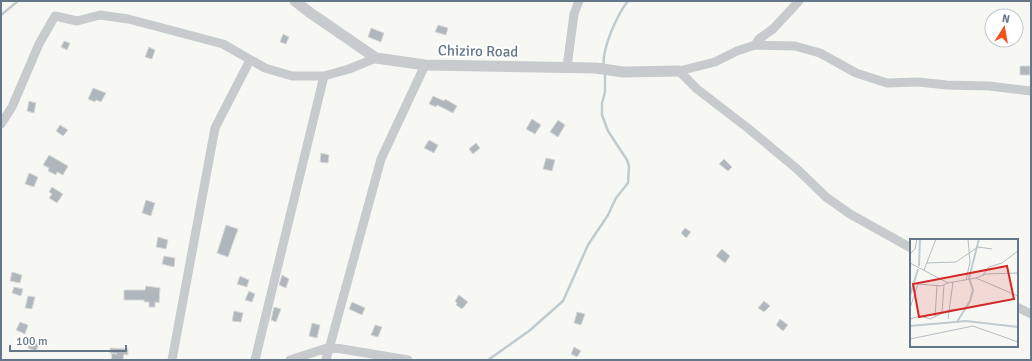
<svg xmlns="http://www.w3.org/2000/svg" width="1032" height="361" viewBox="0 0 1032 361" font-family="Signika,sans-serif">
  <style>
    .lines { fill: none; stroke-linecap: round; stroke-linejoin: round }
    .stream { stroke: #c0cbd0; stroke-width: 2.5 }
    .building { fill: #afb7bd; stroke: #d9d9d7 }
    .minor { stroke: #c7cbce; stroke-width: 9 }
    .tertiary { stroke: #c7cbce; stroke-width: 11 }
    .labels { text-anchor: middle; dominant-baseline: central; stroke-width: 4; stroke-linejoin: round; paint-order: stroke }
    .street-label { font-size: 15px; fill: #647788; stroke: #fff }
    .inset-river { fill: none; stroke: #c0cbd0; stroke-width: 2 }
    .inset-road { fill: none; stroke: #b3bcc2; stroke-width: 1 }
    .view { fill: #d62828; fill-opacity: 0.15; stroke: #d62828; stroke-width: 2 }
    .inset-edge { fill: none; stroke: #647788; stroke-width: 2 }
  </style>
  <rect width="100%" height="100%" fill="#f7f8f4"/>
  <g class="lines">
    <path class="stream" d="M1 15 18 1
      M604 66C601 50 618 13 628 1
      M488 360 529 331 563 301 588 245 608 215 616 198 628 183 629 166 627 160 608 131 602 115V103L605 92V73"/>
  </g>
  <path class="building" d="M438 25 448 28 446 35 435 32Z
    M371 28 384 33 381 42 368 37Z
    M283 34 289 37 286 44 280 42Z
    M64 41 70 43 67 50 61 47Z
    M149 47 155 50 152 59 145 57Z
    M1020 66H1030V75H1020Z
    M93 88 106 93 101 102 96 100 95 102 88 99Z
    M433 96 444 101 445 99 457 106 453 113 437 105 436 107 429 104Z
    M29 101 36 103 34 113 27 111Z
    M532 119 541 125 535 134 526 129Z
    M558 120 565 125 558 137 550 132Z
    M60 125 68 130 63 136 56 131Z
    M429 140 438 145 434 153 424 148Z
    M476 143 480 148 473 154 469 149Z
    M321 153 329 155 328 163 320 162Z
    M49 155 68 166 63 175 57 172 56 175 48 171 49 168 43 165Z
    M546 158 555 160 552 171 543 169Z
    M724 159 732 167 728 171 719 164Z
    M29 173 38 177 34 187 25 184Z
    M52 187 63 194 57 203 49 198 52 194 49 192Z
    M146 200 155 203 151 216 142 213Z
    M226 225 238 229 228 257 217 253Z
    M685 228 691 232 686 238 681 233Z
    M158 237 168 240 166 249 156 247Z
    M722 249 730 256 725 263 716 256Z
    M164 256 175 258 174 267 162 264Z
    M12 272 22 275 20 283 10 281Z
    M282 275 289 279 286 288 279 285Z
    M240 276 249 280 247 287 237 284Z
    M146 286 160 288 159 303 155 302V307H149V302H144V300H124V290H145Z
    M14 287 23 289 21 296 12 293Z
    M249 291 255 294 252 302 245 300Z
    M459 295 468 302 462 309 456 305 457 303 455 301Z
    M28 296 35 297 32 309 25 308Z
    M764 301 770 306 764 312 758 308Z
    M352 302 365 308 362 315 349 309Z
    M274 307 281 309 276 322 271 320Z
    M234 311 243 313 241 322 232 321Z
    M577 312 585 314 581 325 574 323Z
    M780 319 788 325 783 331 776 325Z
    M20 322 28 325 25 334 16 330Z
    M312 323 320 325 317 338 309 336Z
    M375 325 382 327 378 337 371 335Z
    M30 341 39 344 36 351 28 348Z
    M574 347 581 351 577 357 571 354Z
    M110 348 128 349V355L124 354 123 360H111L112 353 117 354 110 353Z"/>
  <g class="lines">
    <path class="minor" d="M755 45 759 39 773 29 799 1
      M567 67 574 14 579 1
      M1 124 12 107 39 44 55 16 77 21 100 15 128 19 155 26 223 44 265 68 292 76H324L349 69 376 58
      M911 248 850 214 826 197 797 169 749 129 697 89 679 71 715 62 737 51 755 45 795 46 820 53 856 73 887 83 918 82 947 85 989 86 1031 91
      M1017 307 1031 314
      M172 360 215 128 250 60
      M255 360 324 76
      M290 360 330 347 408 360
      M326 360 381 159 425 65"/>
    <path class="tertiary" d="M295 1 309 12 376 58 425 65 596 68 623 72 679 71"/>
  </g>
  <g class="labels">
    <g class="street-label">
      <text transform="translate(478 51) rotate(1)">Chiziro Road</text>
    </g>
  </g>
  <g transform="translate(910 239)">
    <rect width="108" height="108" fill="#f7f8f4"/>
    <path class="inset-river" d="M9 27 10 0M0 57 8 30M47 83 60 62 63 51 59 39 69 0M0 87 56 82 108 88"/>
    <path class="inset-road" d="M0 15 5 10 7 0M0 24 38 44 66 39 76 35 108 34M16 24 46 23 68 8 82 10M14 31 26 0M73 36 79 28 92 24 108 12M66 39 108 57M56 41 60 23 58 0M0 69 8 45 31 47 38 44M32 74 34 46M25 78 27 46M0 80 11 77 20 80 39 71 51 70M38 80 43 43M0 100 63 87 108 103"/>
    <path class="view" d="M97 27 104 60 9 78 3 45Z"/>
    <rect width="108" height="108" class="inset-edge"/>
  </g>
  <rect width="1032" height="361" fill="none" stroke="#647788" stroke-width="4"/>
  <g transform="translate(1004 28) rotate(11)"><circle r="19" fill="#ffffff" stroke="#c1c9cf"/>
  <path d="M0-3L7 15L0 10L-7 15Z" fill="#f2531a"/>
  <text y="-6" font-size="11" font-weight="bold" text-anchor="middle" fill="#647788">N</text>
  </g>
  <path d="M10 345v6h116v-6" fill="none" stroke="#647788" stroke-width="2"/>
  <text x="16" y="345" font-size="12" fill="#647788" stroke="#ffffff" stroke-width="3" paint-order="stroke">100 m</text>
</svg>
